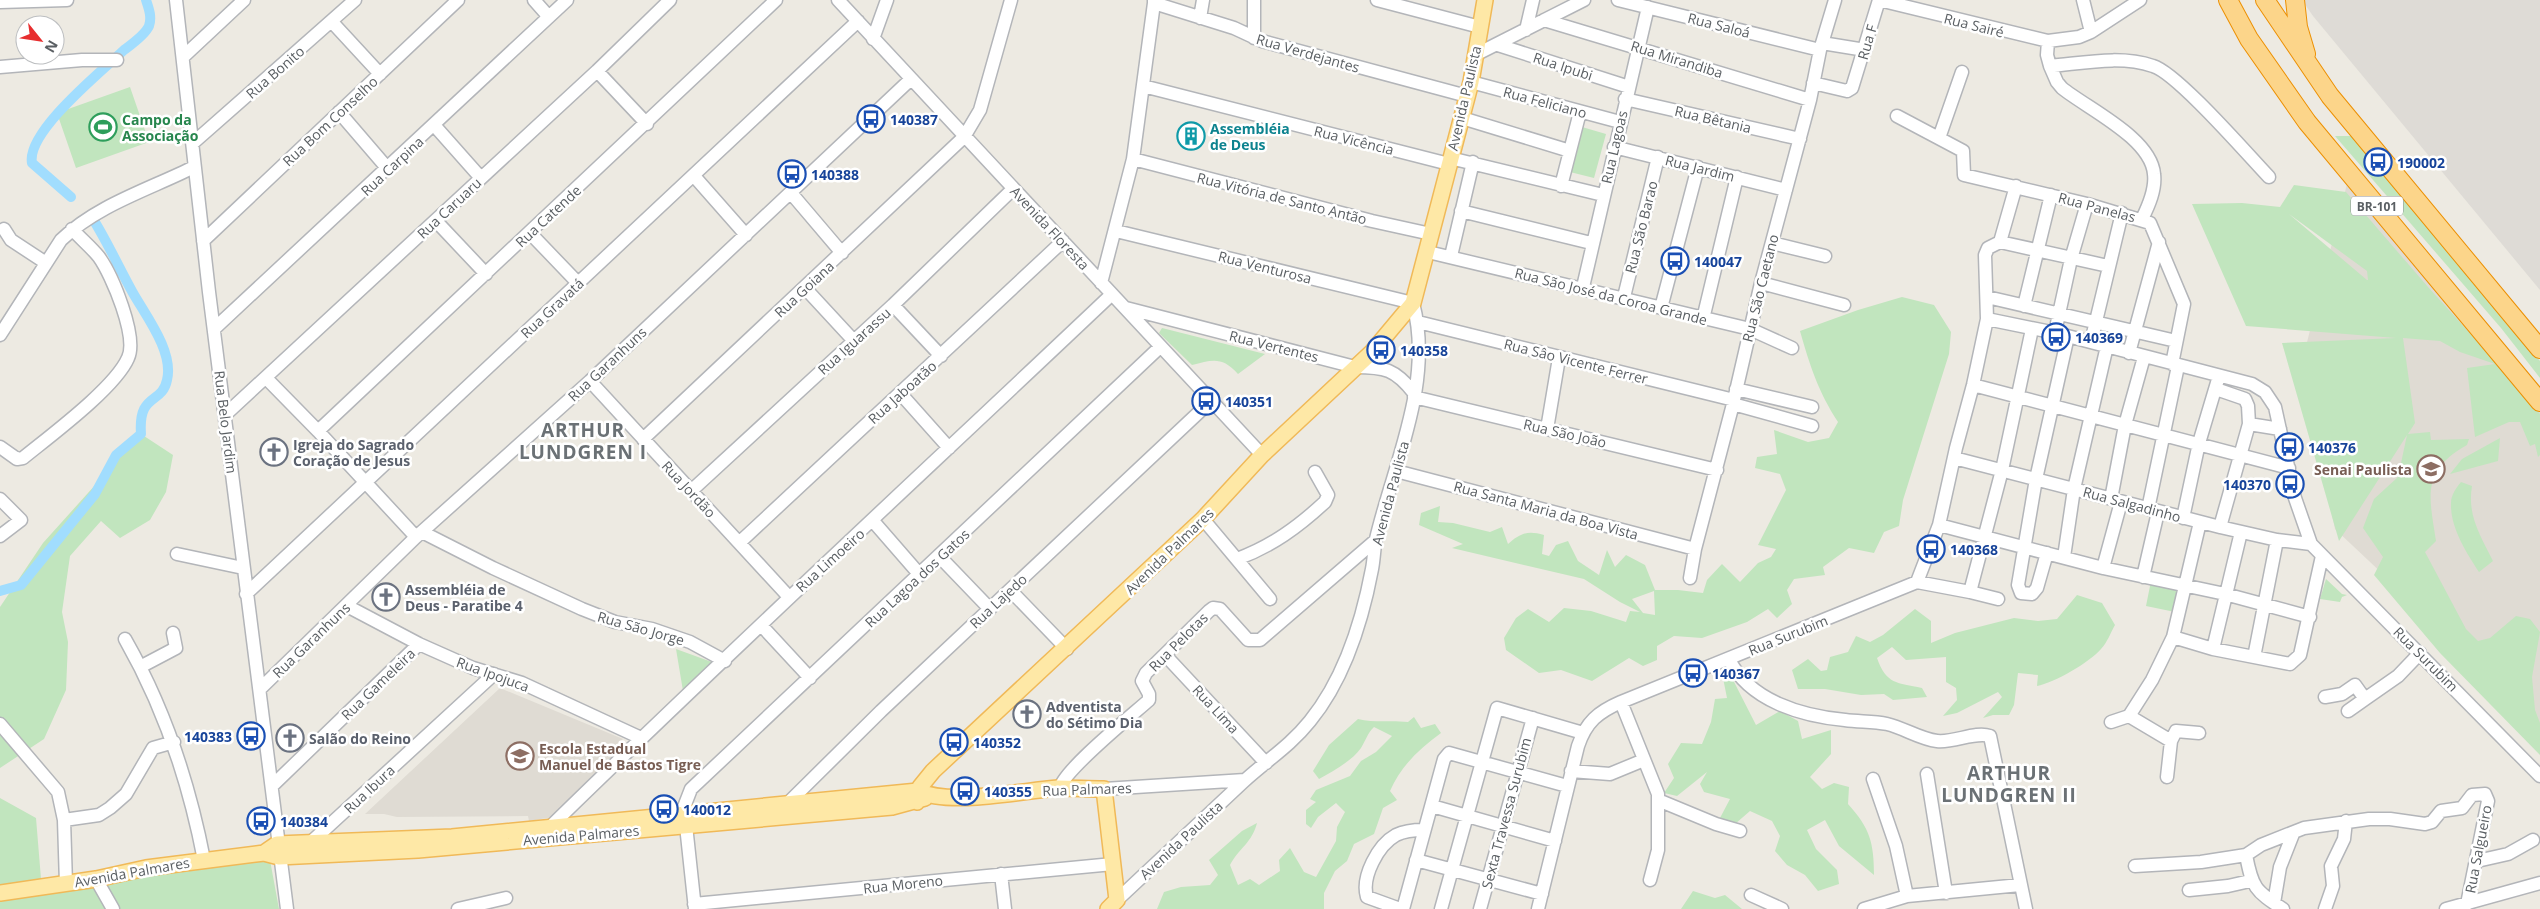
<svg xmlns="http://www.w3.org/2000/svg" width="2540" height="909" viewBox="0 0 2540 909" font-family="'Open Sans',sans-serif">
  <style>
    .industrial { fill: #dedbd6 }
    .education { fill: #dfdbd3 }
    .green { fill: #c1e5be; fill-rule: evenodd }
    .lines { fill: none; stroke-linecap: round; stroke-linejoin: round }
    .canal { stroke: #a1ddfe; stroke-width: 10 }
    .minor-casing { stroke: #b3b5b9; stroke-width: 15 }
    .major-casing { stroke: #f0b958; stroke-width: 18 }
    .highway-casing { stroke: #ec9003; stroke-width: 20 }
    .minor { stroke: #fff; stroke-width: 12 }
    .major { stroke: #fee8a6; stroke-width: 15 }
    .highway { stroke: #fcd58a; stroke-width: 18 }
    .labels { text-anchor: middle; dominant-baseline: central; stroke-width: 5; stroke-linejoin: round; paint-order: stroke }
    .shield { fill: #fff; stroke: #8c8f92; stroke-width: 1 }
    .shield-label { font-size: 12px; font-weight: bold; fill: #5a5f63 }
    .street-label { font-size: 14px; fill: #5a5f63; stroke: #fff }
    .leisure-label { font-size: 14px; font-weight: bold; fill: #27864d; stroke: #fff; text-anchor: start }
    .transit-label { font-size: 14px; font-weight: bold; fill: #164399; stroke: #fff; text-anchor: start }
    .culture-label { font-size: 14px; font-weight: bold; fill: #0d838f; stroke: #fff; text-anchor: start }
    .worship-label { font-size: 14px; font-weight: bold; fill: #5b616d; stroke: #fff; text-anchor: start }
    .education-label { font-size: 14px; font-weight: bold; fill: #785e54; stroke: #fff; text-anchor: end }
    .district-label { font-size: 19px; font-weight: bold; letter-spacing: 1px; fill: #6b7175; stroke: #fff }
  </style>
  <rect width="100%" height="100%" fill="#edeae2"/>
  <path class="industrial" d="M2302 0H2540V290L2313 16Z"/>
  <path class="education" d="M2348 180 2540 409V752L2404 594 2335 529 2301 366Z
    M500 688 623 739 608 752 617 760 559 816 529 821 528 816 397 817 384 814H365Z"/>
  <path class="green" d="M130 87 149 142 76 168 57 113Z
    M1582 127 1606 134 1594 178 1570 172Z
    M2335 136H2355L2540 361V378L2501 328Z
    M2294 185 2346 192 2428 287 2505 372 2540 414V455L2538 457 2535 444 2530 446 2520 422H2509L2475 437 2467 368 2495 364 2460 352 2440 341 2403 338 2415 423 2408 434 2430 432 2431 440 2469 439 2467 445C2421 471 2429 495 2436 541L2425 552 2466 629 2478 641 2490 638 2516 616 2530 619 2540 632 2532 677 2535 710 2540 723V755L2440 653 2374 575 2383 557 2363 528 2374 499 2398 477 2407 435 2339 541 2282 343 2396 338 2246 326 2192 204 2242 203 2280 207ZM2289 214 2367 271 2368 280H2367Z
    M1902 297 1934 305 1951 332 1949 354 1903 500 1899 526 1884 532 1874 553 1849 548 1823 567 1825 575 1794 579 1787 590 1792 604 1777 618 1768 609 1747 622 1702 638 1674 636 1657 646V660L1643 666 1629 658 1592 681 1561 670 1539 673 1506 650 1504 638 1516 618 1528 609 1549 622 1564 608 1591 611 1626 622 1630 611 1640 612 1620 602 1584 579 1452 548 1463 544 1419 525 1421 513 1440 506 1438 522 1453 523 1490 532 1502 527 1508 544C1520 533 1528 530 1544 535L1542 554 1549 556 1556 545 1568 541 1578 561 1599 575 1607 550 1615 567 1626 555 1645 565 1655 590H1678L1703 593 1707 580 1722 564 1740 582 1758 563 1771 557 1776 549 1758 545 1786 490 1780 474 1755 468 1757 457 1777 454 1774 430 1808 442 1829 438 1838 422C1818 391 1810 366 1800 331L1858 310ZM1654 591 1655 615 1643 613 1632 599Z
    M1162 328 1265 354 1238 374C1222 356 1212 360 1192 365L1159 333Z
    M141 434 173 455 166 492 150 520 120 538 101 521 70 556 62 612 68 642 66 690 44 739 0 768V607L43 543Z
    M2500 438 2498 461 2450 474 2462 459Z
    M2461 482 2472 486C2467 515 2480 535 2493 561L2479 572C2466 552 2450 527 2451 503 2451 495 2456 488 2461 482Z
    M2326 579 2342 594 2347 595 2342 597 2340 602 2320 599Z
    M2151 581 2180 587 2175 612 2146 606Z
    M2077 595 2102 603 2115 625C2111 632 2107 643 2101 649 2090 662 2054 683 2037 686L2038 675 2018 673 2014 705 2009 715H1993L1983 718 2002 697 1998 692 1957 713 1943 716 1957 700 1956 688 1946 682V657L1906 660 1892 647 1877 658C1886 684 1897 683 1922 688L1927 697 1893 700 1884 694 1861 695 1825 689H1798L1792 670 1808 659 1821 671 1827 670 1830 657 1848 652 1856 636 1870 642 1883 635 1915 609 1931 621V643L1955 633 2014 618 2038 621 2057 619Z
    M676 649 720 665 684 697Z
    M1722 673 1731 676 1756 725 1780 711 1798 721 1802 739 1831 730V754L1810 777 1822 789 1834 783 1849 787 1848 804C1870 828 1874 843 1874 875L1839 846 1825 820 1807 830 1816 849 1837 870 1839 884 1818 891 1805 875 1787 865 1775 851 1780 836 1772 821 1750 811 1735 824 1720 818 1730 799 1704 792 1700 784 1707 772 1677 796 1664 793 1674 778 1668 764 1681 743 1702 744 1711 722 1715 699 1727 698Z
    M1414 717 1421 728 1435 724 1441 733C1419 749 1401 766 1390 791L1397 800 1383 808 1374 834 1354 844 1347 861 1335 871 1324 893V909H1157L1164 892 1181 887 1210 885 1218 875 1209 860 1242 831 1257 823C1252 843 1239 848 1230 865L1238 885 1250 879 1259 885 1280 871 1279 860 1290 848 1304 872 1316 877 1336 841 1337 827 1345 812 1336 803 1318 817 1311 828 1306 824V810L1316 802 1310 799 1316 790 1350 776 1361 761 1376 752 1392 736 1374 727C1367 734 1366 740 1361 748 1352 761 1333 771 1319 779L1313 771 1329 745 1358 719C1374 723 1392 720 1408 722Z
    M0 798 36 818 42 891 270 860 279 909H0Z
    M1693 891 1715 898 1725 895 1742 909H1746H1681Z"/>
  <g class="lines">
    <path class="canal" d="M71 197 32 163C26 132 102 71 124 50 132 44 145 35 149 26 152 17 149 9 146 0
      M0 591 21 585 95 494 116 455 141 434C138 392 162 405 167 380 174 352 146 316 133 293 119 268 108 243 93 219"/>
    <g class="minor-casing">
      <path id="minor" d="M176 0 209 292 287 909
        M534 0 549 17
        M838 0 1262 455
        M1154 0V3L1234 28 1262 41 1467 96
        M1377 0 1480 27
        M1618 0 1820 50
        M1879 0 2048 41 2079 37 2091 32 2140 0
        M2083 0 2091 32
        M0 2 67 0
        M1200 18 1203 0
        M1544 20 1810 100
        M332 22 380 74
        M1526 30 1533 0
        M1254 38V0
        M873 39 887 0
        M2048 41 2047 55 2050 66C2084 63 2120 55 2153 66 2177 73 2248 155 2269 177
        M1822 43 1865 50
        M1498 45 1629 87
        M1477 54 1584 0
        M183 57 244 0
        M2050 66 2057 82 2062 88C2088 109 2151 138 2154 174 2156 189 2149 205 2142 219
        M0 67 82 60H117
        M597 71 647 124
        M1471 82 1620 122
        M1813 83 1847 91 1852 88 1879 0
        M1143 86 1449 164
        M1625 99 1800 139
        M339 112 388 169
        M1897 116 1963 151 1964 175 2087 204 2150 223 2184 304 2172 364
        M1462 118 1570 151
        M434 125 481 178
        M1939 138 1962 72
        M193 143 355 0
        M1614 147 1786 190
        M1450 158 1603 195
        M1133 159 1372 221 1431 234
        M694 176 746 235
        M1561 186 1580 112
        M791 193 842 253
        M1461 211 1591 243
        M436 221 486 274
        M4 229 11 240 46 263
        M1116 231 1413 303C1434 382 1394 463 1376 539 1374 548 1374 559 1372 569 1362 622 1345 678 1310 721 1290 746 1267 760 1243 782 1201 821 1159 861 1117 900
        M530 233 578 283
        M203 241 458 0
        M2000 242 2108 266
        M1772 243 1825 256
        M1428 252 1750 329 1792 348
        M1451 256 1473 162
        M1101 283 1133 159 1154 3
        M1761 283 1844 305
        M1583 287 1648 7
        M805 288 854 341
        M1624 297 1658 157
        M1987 297 2176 341
        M893 305 941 356
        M2024 306 2051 195
        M1126 308 1355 367C1385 367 1395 369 1414 393
        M1661 308 1698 167
        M1703 319 1737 177
        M1987 319 2056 333 2252 384 2265 392 2275 407 2295 498 2311 544 2540 776
        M1418 322 1734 400
        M2057 323 2071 259 2087 204
        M214 329 567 0
        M0 335 61 240C97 205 150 189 194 167
        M2091 342 2122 213
        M2129 353 2159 242
        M267 379 318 431 416 537
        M590 381 789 597
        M1973 385 2289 468
        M1736 389 1812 407
        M2216 389 2245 399 2248 406 2249 424
        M900 393 949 448
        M1414 397 1717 470
        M1733 404 1812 426
        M226 414 597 71 670 0
        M1547 429 1559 358
        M318 431 776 0
        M643 439 964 137 980 110 1011 0
        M0 447 17 459 23 458C50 436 115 388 128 358 138 337 112 275 99 257 91 247 81 239 72 229
        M1954 458 2220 527 2277 540 2311 544
        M1396 471 1695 549
        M691 491 893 305 1013 189
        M0 499 21 520 0 536
        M2111 499 2125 425 2144 357
        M2148 509 2178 366
        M2183 518 2199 443 2219 376
        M1203 519 1270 599
        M873 521 920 575
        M2200 522 2173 637 2213 649 2290 664 2300 655 2322 556
        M1939 525 2103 568 2225 594 2310 617
        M2220 527 2249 424 2280 429
        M422 532 493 568 582 609 615 622 652 629 690 642 725 661
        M740 542 1063 241
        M2047 553 2037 588 2032 594 2021 593 2018 585 2036 479 2068 336
        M177 554 243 568
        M940 557 990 609
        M2064 557 2074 489 2107 346
        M1237 559C1272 546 1298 527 1325 502L1328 495 1315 472
        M2103 568 2121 502
        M2143 577 2158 512
        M1690 578 1695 549 1733 404 1761 283 1810 100 1820 50 1835 0
        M1917 582 1970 592 2002 470 2032 329
        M1010 590 1067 649
        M1970 592 1998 599
        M246 594 858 21
        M347 606 419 644 473 668 522 683 641 738
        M761 625 810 678
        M125 639C165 709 189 782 204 860
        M2213 649 2241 532
        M1166 656 1266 763
        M2254 657 2277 540
        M1729 659C1749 701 1802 716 1845 720 1859 722 1873 721 1887 724 1904 728 1920 739 1937 741 1954 743 1975 731 1990 736L2026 909
        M140 667 176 648 173 633
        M260 689 416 537 590 381 911 79
        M2325 697 2342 694 2355 685 2365 699 2398 676 2420 653
        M1621 702 1658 794V850L1650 880
        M2348 711 2365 699
        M2129 716 2171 741 2167 777
        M2111 722 2129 716 2152 680 2173 637
        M0 724 58 792 64 820 66 884
        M2171 741 2176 731 2199 733
        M1571 771 1610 774 1644 760
        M1927 774 1946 893
        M1873 779 1896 846 1907 896
        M272 786 419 644
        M1060 788C1064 770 1131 716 1149 700V694L1142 681 1146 673 1209 611 1213 608 1220 609 1248 640H1260L1376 540
        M1104 789 1245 780
        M1658 800 1716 824 1740 831
        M787 804 881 711 1212 400
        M1432 806 1555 841
        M64 820 99 815 110 808 126 794 153 748 174 742
        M550 827C734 647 924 472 1111 295
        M310 843 494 674
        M2246 855 2261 845 2304 828 2369 819H2390L2425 824 2432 822 2441 811 2462 808 2472 795 2485 794 2488 801 2467 904
        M1416 860 1542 894
        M2477 861 2508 854 2533 840
        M2135 866 2201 862 2246 855C2252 887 2255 891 2283 909
        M1001 874 1005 909
        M96 879 113 909
        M2189 890 2228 886 2250 881
        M1751 895 1782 909
        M2274 903 2280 867 2293 834
        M694 904 1113 864
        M458 909 506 898
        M695 909 684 807 691 789 1160 347
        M1400 909 1367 897C1361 877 1378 845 1396 835 1404 831 1415 830 1424 830
        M1403 909 1444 759 1449 753 1567 786
        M1441 909 1497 708 1583 733
        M1480 909 1533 718
        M1538 909 1578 746C1586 722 1598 712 1621 702L1917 582 1939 525 1956 448 1973 385 1987 319 1985 255 1988 248 2000 242 2016 186
        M1864 909 1907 896 2020 885
        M2325 909 2333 886 2331 866 2344 839 2346 821
        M2446 909 2540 883"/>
    </g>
    <g class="major-casing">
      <path id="major" d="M917 802 920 787 933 771 1203 519 1262 455 1372 352 1413 303 1471 82 1485 0
        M264 853 277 844 452 837 918 791C951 806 1020 791 1058 788 1073 788 1089 789 1104 789L1117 900 1108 909
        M0 893 96 879 146 868 264 853 279 857 418 850 892 807 925 798"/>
    </g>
    <g class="highway-casing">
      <path id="highway" d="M2228 0 2249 39 2307 122 2540 402
        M2265 0 2330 96 2540 349
        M2295 0 2298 27 2306 54"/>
    </g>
    <use href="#minor" class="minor"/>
    <use href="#major" class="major"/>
    <use href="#highway" class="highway"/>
  </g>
  <defs>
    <g id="bus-ring" transform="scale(1.4375)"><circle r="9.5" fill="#fff" stroke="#1a4fb4" stroke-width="1.5"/><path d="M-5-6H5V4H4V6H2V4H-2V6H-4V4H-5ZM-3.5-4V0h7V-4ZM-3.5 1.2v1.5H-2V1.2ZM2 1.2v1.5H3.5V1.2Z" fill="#1a4fb4"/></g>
    <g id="stadium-ring" transform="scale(1.4375)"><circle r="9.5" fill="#fff" stroke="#2e9e5b" stroke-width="1.5"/><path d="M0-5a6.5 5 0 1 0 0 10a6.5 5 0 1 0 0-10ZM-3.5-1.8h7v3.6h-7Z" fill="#2e9e5b"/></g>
    <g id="building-ring" transform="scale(1.4375)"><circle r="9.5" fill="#fff" stroke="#0f9aa8" stroke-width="1.5"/><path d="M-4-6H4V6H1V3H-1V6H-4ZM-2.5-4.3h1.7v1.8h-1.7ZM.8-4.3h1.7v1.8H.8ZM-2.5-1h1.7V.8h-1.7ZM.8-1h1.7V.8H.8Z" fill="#0f9aa8"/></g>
    <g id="church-ring" transform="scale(1.4375)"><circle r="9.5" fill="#fff" stroke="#6b7280" stroke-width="1.5"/><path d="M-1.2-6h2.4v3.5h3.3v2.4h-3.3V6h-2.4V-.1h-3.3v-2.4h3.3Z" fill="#6b7280"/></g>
    <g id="university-ring" transform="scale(1.4375)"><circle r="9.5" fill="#fff" stroke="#8d6e63" stroke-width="1.5"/><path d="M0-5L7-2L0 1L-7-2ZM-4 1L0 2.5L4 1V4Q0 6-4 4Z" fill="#8d6e63"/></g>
    <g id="school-ring" transform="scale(1.4375)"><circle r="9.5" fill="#fff" stroke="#8d6e63" stroke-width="1.5"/><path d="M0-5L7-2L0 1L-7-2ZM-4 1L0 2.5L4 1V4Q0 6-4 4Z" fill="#8d6e63"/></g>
  </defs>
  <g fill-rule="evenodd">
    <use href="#bus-ring" x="871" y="119"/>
    <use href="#stadium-ring" x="103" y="127"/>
    <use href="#building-ring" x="1191" y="136"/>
    <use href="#bus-ring" x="2378" y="162"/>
    <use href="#bus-ring" x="792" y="174"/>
    <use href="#bus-ring" x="1675" y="261"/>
    <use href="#bus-ring" x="2056" y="337"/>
    <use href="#bus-ring" x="1381" y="350"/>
    <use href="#bus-ring" x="1206" y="401"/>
    <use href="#bus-ring" x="2289" y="447"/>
    <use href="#church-ring" x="274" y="452"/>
    <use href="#university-ring" x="2431" y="469"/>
    <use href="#bus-ring" x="2290" y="484"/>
    <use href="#bus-ring" x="1931" y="549"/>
    <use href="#church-ring" x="386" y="597"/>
    <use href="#bus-ring" x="1693" y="673"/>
    <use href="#church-ring" x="1027" y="714"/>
    <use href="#bus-ring" x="251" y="736"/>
    <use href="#church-ring" x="290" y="738"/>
    <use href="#bus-ring" x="954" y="742"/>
    <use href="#school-ring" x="520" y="756"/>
    <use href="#bus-ring" x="965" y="791"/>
    <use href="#bus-ring" x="664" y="809"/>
    <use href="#bus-ring" x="261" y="821"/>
  </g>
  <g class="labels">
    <rect class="shield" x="2351" y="196.5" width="52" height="19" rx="4"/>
    <g class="shield-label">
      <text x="2377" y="206">BR-101</text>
    </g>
    <g class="street-label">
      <text transform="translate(1719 25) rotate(14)">Rua Saloá</text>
      <text transform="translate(1974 25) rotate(14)">Rua Sairé</text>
      <text transform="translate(1867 42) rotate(-74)">Rua F</text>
      <text transform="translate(1308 53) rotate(16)">Rua Verdejantes</text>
      <text transform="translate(1677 59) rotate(17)">Rua Mirandiba</text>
      <text transform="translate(1563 66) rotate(18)">Rua Ipubi</text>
      <text transform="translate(275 72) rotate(-41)">Rua Bonito</text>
      <text transform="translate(1464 98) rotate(-77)">Avenida Paulista</text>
      <text transform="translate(1545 102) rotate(15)">Rua Feliciano</text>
      <text transform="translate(1713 119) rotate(13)">Rua Bêtania</text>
      <text transform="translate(330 121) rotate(-43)">Rua Bom Conselho</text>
      <text transform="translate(1354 140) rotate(14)">Rua Vicência</text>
      <text transform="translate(1614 147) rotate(-77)">Rua Lagoas</text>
      <text transform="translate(392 166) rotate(-43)">Rua Carpina</text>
      <text transform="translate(1700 168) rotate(14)">Rua Jardim</text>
      <text transform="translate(1282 198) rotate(14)">Rua Vitória de Santo Antão</text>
      <text transform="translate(2097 207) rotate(15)">Rua Panelas</text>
      <text transform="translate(449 208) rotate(-43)">Rua Caruaru</text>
      <text transform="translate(548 216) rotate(-43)">Rua Catende</text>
      <text transform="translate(1641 227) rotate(-76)">Rua São Barao</text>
      <text transform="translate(1050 228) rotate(47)">Avenida Floresta</text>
      <text transform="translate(1265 267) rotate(14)">Rua Venturosa</text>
      <text transform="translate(1760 288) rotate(-76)">Rua São Caetano</text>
      <text transform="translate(804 289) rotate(-43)">Rua Goiana</text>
      <text transform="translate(1611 296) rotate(14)">Rua São José da Coroa Grande</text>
      <text transform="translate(552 308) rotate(-43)">Rua Gravatá</text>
      <text transform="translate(854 341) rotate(-42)">Rua Iguarassu</text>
      <text transform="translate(1274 346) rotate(14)">Rua Vertentes</text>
      <text transform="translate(1576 361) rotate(14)">Rua Sâo Vicente Ferrer</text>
      <text transform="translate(607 364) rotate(-43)">Rua Garanhuns</text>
      <text transform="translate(902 392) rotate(-42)">Rua Jaboatão</text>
      <text transform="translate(226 422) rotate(83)">Rua Belo Jardim</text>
      <text transform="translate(1565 433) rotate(13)">Rua São João</text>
      <text transform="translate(689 489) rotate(47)">Rua Jordão</text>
      <text transform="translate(1390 493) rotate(-75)">Avenida Paulista</text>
      <text transform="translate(2132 504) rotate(15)">Rua Salgadinho</text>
      <text transform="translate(1546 510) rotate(15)">Rua Santa Maria da Boa Vista</text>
      <text transform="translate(1169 551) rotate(-44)">Avenida Palmares</text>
      <text transform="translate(830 560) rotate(-42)">Rua Limoeiro</text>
      <text transform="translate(917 578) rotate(-43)">Rua Lagoa dos Gatos</text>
      <text transform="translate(998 601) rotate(-43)">Rua Lajedo</text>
      <text transform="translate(641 628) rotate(16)">Rua São Jorge</text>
      <text transform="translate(1788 635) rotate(-22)">Rua Surubim</text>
      <text transform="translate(311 640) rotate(-44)">Rua Garanhuns</text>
      <text transform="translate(1178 642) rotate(-45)">Rua Pelotas</text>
      <text transform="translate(2426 659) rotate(45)">Rua Surubim</text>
      <text transform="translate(493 674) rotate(20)">Rua Ipojuca</text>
      <text transform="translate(378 684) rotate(-44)">Rua Gameleira</text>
      <text transform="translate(1216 709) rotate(47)">Rua Lima</text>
      <text transform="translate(369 789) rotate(-43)">Rua Ibura</text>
      <text transform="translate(1087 789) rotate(-2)">Rua Palmares</text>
      <text transform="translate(1506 813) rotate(-75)">Sexta Travessa Surubim</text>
      <text transform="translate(581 835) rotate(-5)">Avenida Palmares</text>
      <text transform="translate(1181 840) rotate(-43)">Avenida Paulista</text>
      <text transform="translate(2478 849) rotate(-79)">Rua Salgueiro</text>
      <text transform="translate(132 872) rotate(-10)">Avenida Palmares</text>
      <text transform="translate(903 884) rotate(-6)">Rua Moreno</text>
    </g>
    <g class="leisure-label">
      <text x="122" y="119">Campo da<tspan x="122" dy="16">Associação</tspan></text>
    </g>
    <g class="transit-label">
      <text x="890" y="119">140387</text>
      <text x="2397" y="162">190002</text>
      <text x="811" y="174">140388</text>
      <text x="1694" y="261">140047</text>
      <text x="2075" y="337">140369</text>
      <text x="1400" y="350">140358</text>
      <text x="1225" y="401">140351</text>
      <text x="2308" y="447">140376</text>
      <text x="2271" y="484" text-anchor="end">140370</text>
      <text x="1950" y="549">140368</text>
      <text x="1712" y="673">140367</text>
      <text x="232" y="736" text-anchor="end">140383</text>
      <text x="973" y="742">140352</text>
      <text x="984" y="791">140355</text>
      <text x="683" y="809">140012</text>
      <text x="280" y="821">140384</text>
    </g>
    <g class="culture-label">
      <text x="1210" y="128">Assembléia<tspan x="1210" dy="16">de Deus</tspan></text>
    </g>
    <g class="worship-label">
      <text x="293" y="444">Igreja do Sagrado<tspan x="293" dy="16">Coração de Jesus</tspan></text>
      <text x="405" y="589">Assembléia de<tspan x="405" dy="16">Deus - Paratibe 4</tspan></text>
      <text x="1046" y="706">Adventista<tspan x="1046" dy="16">do Sétimo Dia</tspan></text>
      <text x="309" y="738">Salão do Reino</text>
    </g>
    <g class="education-label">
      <text x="2412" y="469">Senai Paulista</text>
      <text x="539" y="748" text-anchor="start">Escola Estadual<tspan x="539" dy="16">Manuel de Bastos Tigre</tspan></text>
    </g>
    <g class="district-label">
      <text x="583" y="430">ARTHUR<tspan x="583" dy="22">LUNDGREN I</tspan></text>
      <text x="2009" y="773">ARTHUR<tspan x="2009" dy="22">LUNDGREN II</tspan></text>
    </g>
  </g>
  <g transform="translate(40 40) rotate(120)"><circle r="24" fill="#ffffff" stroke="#bdbfc1"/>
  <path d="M0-4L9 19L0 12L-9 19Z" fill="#e72e2f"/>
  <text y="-8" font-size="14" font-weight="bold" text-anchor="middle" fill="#5a5f63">N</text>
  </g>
</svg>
